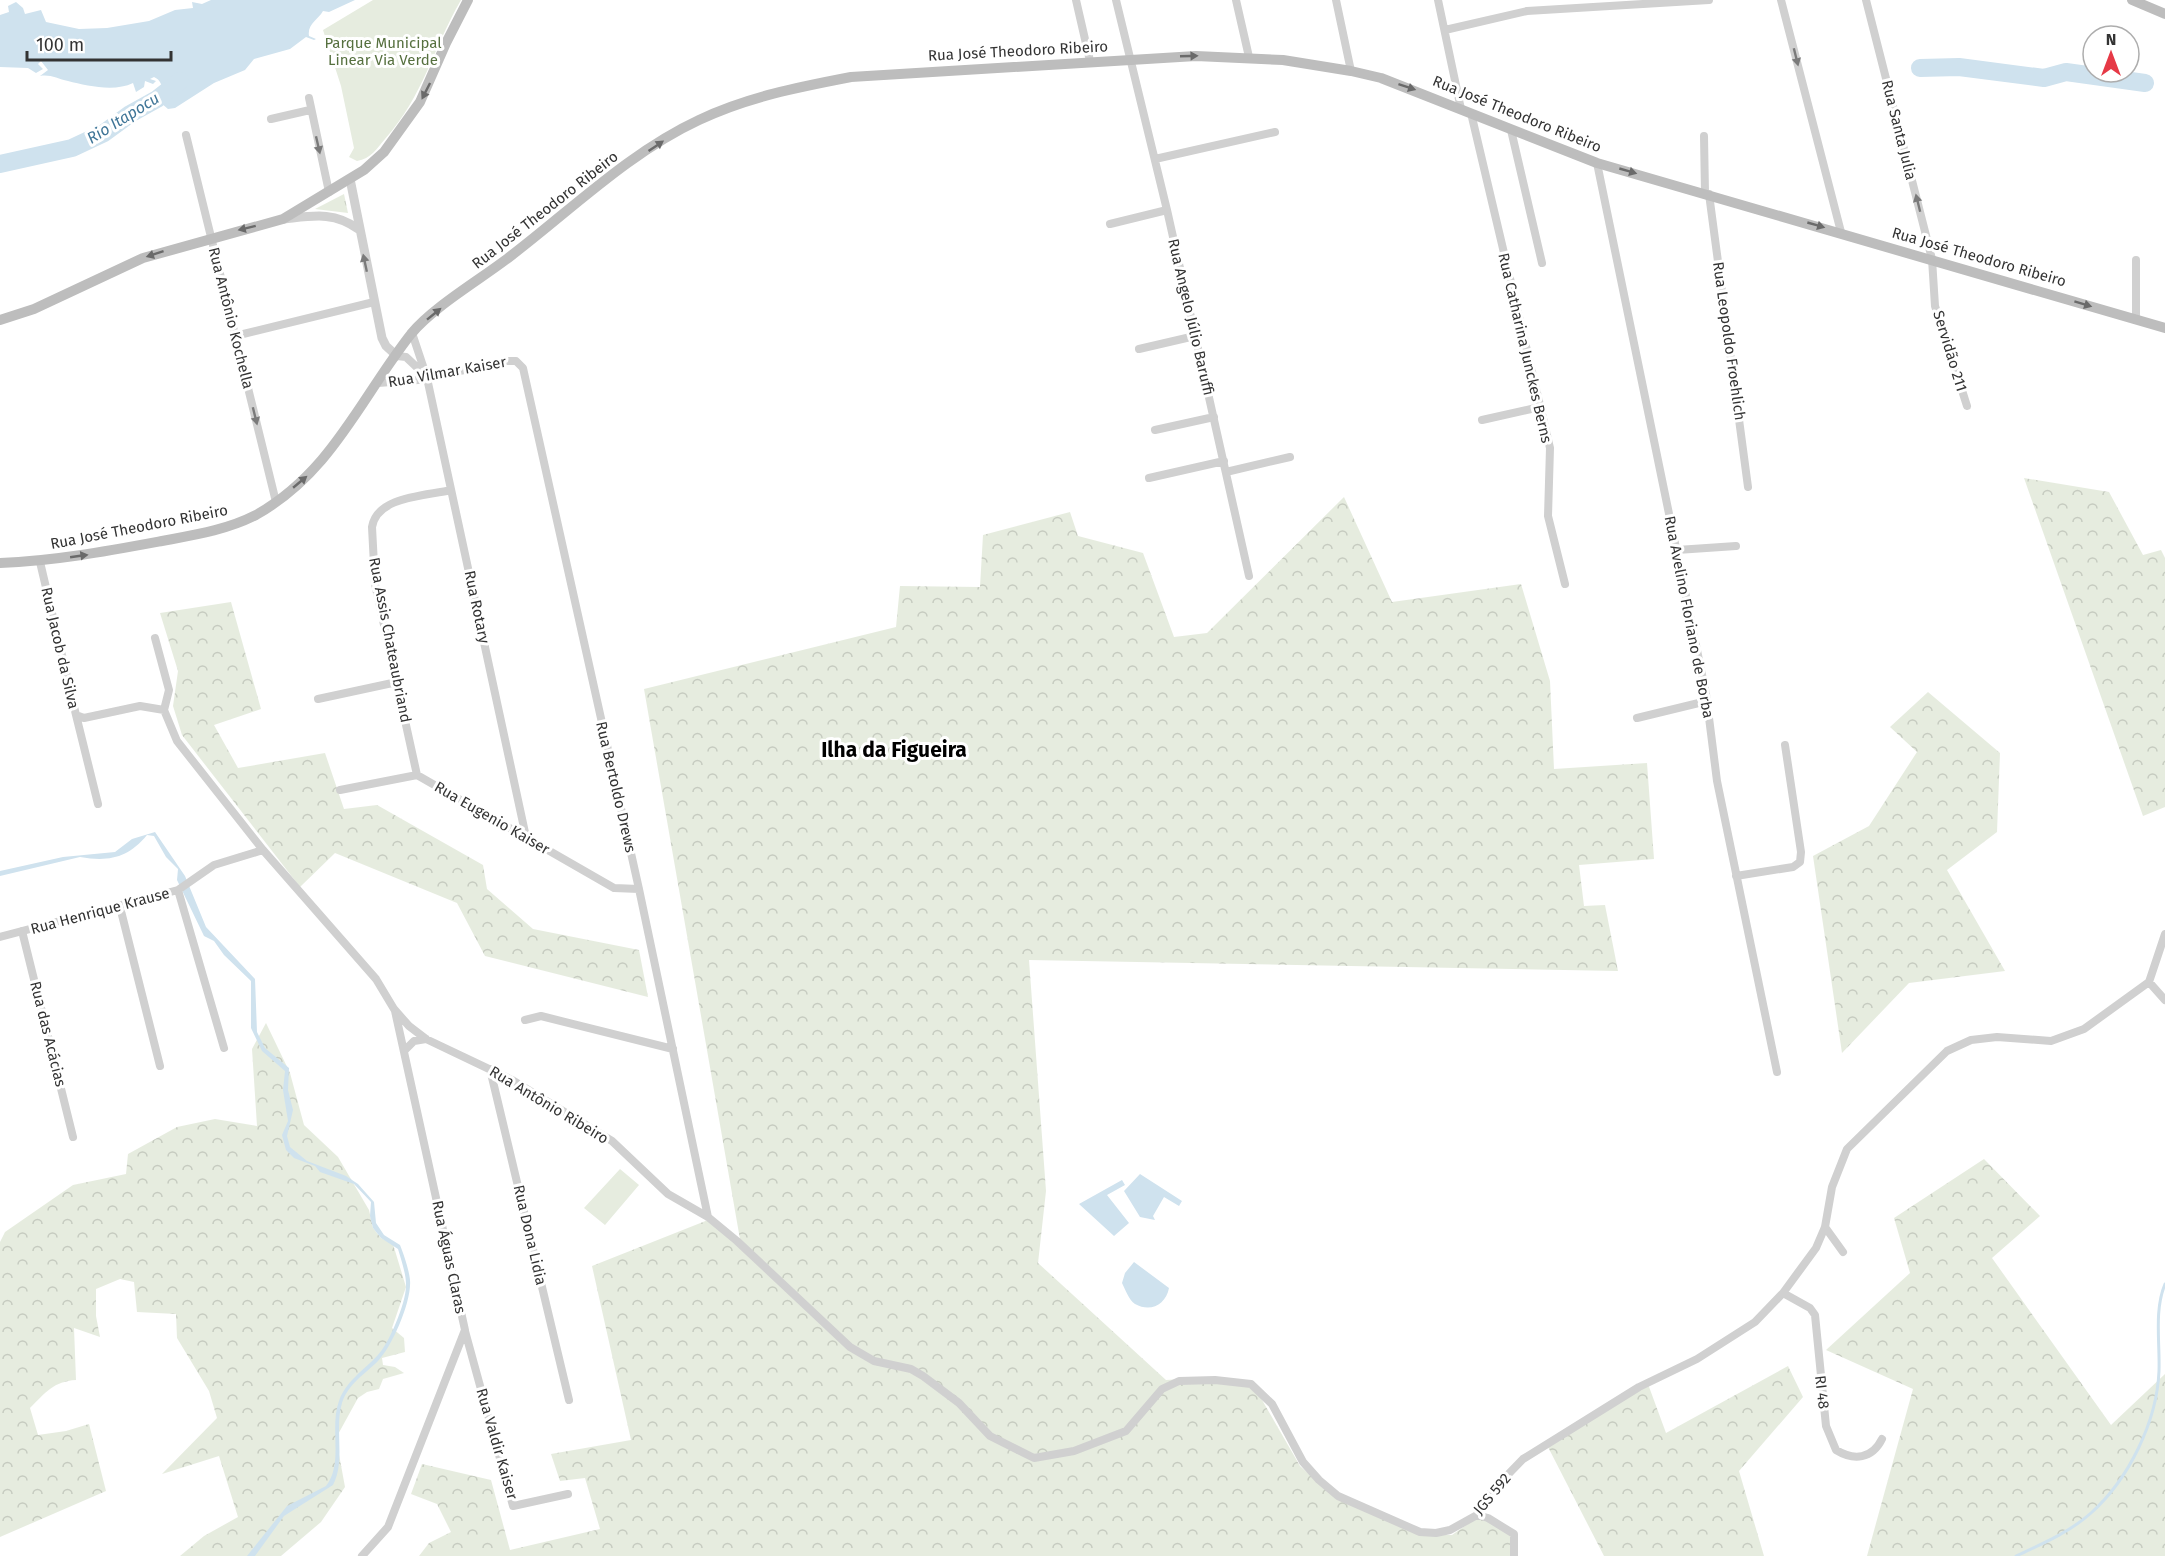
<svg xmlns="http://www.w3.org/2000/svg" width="2165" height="1556" viewBox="0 0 2165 1556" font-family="'Fira Sans',sans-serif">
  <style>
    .grass { fill: url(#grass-tufts) }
    .forest { fill: url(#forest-crowns) }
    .park { fill: #e6ecdf }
    .water { fill: #cfe2ee }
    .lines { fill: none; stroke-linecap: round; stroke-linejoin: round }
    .stream { stroke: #cfe2ee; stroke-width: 3 }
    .river { stroke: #cfe2ee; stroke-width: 18 }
    .minor { stroke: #d0d0d0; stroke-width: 8 }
    .tertiary { stroke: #d0d0d0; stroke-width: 9 }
    .secondary { stroke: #bdbdbd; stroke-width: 10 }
    .oneway { fill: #6a6a6a }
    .oneway2 { fill: #7a7a7a }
    .labels { text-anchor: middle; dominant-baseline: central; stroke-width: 6; stroke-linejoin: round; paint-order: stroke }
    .park-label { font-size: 15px; fill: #56703f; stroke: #fff }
    .street-label { font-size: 15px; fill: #333; stroke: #fff }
    .water-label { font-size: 16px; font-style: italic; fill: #3f7597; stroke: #fff }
    .district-label { font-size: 21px; font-weight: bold; fill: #000; stroke: #fff }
  </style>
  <defs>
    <pattern id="grass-tufts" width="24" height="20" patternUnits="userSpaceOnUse" patternTransform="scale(1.5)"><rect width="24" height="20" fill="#e6ecdf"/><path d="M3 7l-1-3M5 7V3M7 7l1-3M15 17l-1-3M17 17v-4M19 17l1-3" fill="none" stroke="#c6cbc0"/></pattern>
    <pattern id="forest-crowns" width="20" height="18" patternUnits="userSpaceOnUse" patternTransform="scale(1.5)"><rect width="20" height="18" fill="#e6ecdf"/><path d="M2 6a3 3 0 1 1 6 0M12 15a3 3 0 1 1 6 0" fill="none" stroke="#c6cbc0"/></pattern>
  </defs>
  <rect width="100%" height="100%" fill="#fff"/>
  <path class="grass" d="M344 194 348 213 315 209Z"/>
  <path class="forest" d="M2024 478 2109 492 2143 555 2161 550 2165 558V807L2143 816Z
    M1344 497 1392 602 1521 584 1550 681 1554 769 1647 763 1654 859 1579 865 1584 906 1605 905 1618 971 1029 960 1046 1191 1038 1263 1166 1380 1199 1378 1254 1386 1300 1466 1334 1497 1420 1535H1452L1482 1514 1512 1534 1517 1556H419L429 1543 451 1532 437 1504 411 1494 422 1464 491 1480 510 1550 600 1529 585 1478 560 1481 551 1454 631 1440 592 1266 708 1220 741 1245 644 689 896 627 900 586 980 587 983 535 1070 512 1078 536 1143 553 1174 637 1207 633Z
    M231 602 261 709 214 725 238 768 325 753 344 809 377 805 483 865 487 889 533 929 639 950 648 997 485 956 457 903 335 853 300 887 182 735 173 706 178 671 160 613Z
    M1928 692 2000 753 1997 832 1947 870 2005 971 1909 983 1842 1053 1813 856 1869 826 1917 752 1890 727Z
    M266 1023 290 1073 304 1125 338 1157 369 1210 373 1228 381 1238 393 1244 406 1287 392 1328 404 1338 405 1352 382 1358 383 1365 395 1367 404 1373 383 1379 379 1389 367 1392 358 1398 336 1438 345 1487 321 1522 281 1556H180L204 1536 238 1517 219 1456 162 1474 217 1418 209 1391 177 1338 176 1314 137 1312 134 1282 120 1279 96 1289V1316L100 1337 74 1328 76 1380C54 1381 45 1393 30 1408L38 1435 66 1431 89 1424 106 1491 0 1537V1242L5 1232 73 1185 126 1174 128 1154 177 1127 215 1119 257 1126 252 1049Z
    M1984 1159 2040 1216 1992 1258 2111 1425 2165 1374V1556H1867L1913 1389 1826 1350 1910 1273 1894 1218Z
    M1788 1366 1803 1397 1739 1471 1764 1556H1604L1548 1447 1648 1384 1666 1433Z"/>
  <path class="park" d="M373 0H461C433 48 424 95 385 139 377 148 371 159 357 161L349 157 354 148 341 86 323 30Z
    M620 1169 639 1185 605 1225 584 1208Z"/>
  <path class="water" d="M211 0H355L329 12 323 11C318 20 307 24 309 36L316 39 314 40 306 37 290 49 254 59 245 70 214 83 175 108 168 109 161 103C162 93 165 82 154 77L150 79 156 81 153 84 145 81 144 87 136 92 133 83C115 92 87 86 68 81 58 79 50 74 40 76L48 70 41 61 38 64 43 69 36 73 28 68 0 67V15L9 12 8 6 16 2 23 8 25 14 41 10 46 22 79 29 107 28 149 21 175 10 193 8 192 2 202 4Z
    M155 832 185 876 206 927 255 979 257 1032 265 1048 289 1068 288 1090 293 1110 287 1136 290 1147 307 1161 346 1176 358 1184 374 1202 376 1223 384 1235 400 1245C404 1255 409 1270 410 1280 412 1301 392 1347 378 1361 365 1374 348 1384 342 1403 334 1430 346 1460 333 1485L284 1516 255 1556H247L287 1506 326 1486C344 1463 329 1428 339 1401 346 1381 363 1371 377 1356 389 1344 407 1301 406 1284 406 1274 401 1259 398 1249L381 1238 373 1228 370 1216 371 1202 354 1184 320 1172 315 1166 294 1158 286 1150 282 1135 288 1121 283 1090 285 1071 262 1051 251 1028V981L224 955 214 941 204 936 177 880 178 869 166 857 154 836 147 835C128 858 109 862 80 857L0 876V871L63 857 115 852 132 839Z
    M1140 1174 1182 1201 1179 1206 1164 1197 1153 1216 1155 1220 1140 1217 1124 1191Z
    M1122 1180 1125 1185 1107 1195 1129 1223 1114 1236 1079 1204Z
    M1134 1262 1169 1288C1166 1304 1151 1313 1135 1304 1129 1300 1125 1289 1122 1283L1125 1273Z"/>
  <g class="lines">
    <path class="stream" d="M2016 1556C2042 1544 2070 1532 2091 1513 2129 1479 2157 1421 2159 1371 2160 1343 2154 1310 2165 1284"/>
    <path class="river" d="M1920 68 1959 67 2044 78 2066 72 2145 83
      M0 164 72 148 104 133 130 114 157 99 180 81"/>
    <path class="minor" d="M1076 0 1090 61
      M1116 0 1167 210 1249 576
      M1236 0 1249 57
      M1336 0 1351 71
      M1438 0 1461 109
      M1781 0 1841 232
      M1866 0 1932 259 1935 306 1967 406
      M1445 30 1527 11 1709 0
      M309 98 329 192
      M1471 113 1546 431 1550 448 1548 516 1565 584
      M271 119 310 110
      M1511 130 1542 263
      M186 135 276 502
      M1704 136 1705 193
      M1155 159 1275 132
      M1597 163 1706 694 1717 781 1777 1072
      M1709 194 1748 487
      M1110 224 1167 210
      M2136 260V319
      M412 333 427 378 526 837
      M235 336 374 302
      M1139 349 1195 336
      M397 356 406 357 424 374
      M378 383 418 380 506 361H516L523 368 639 889 708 1217
      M1482 420 1540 407
      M1155 430 1214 417
      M1226 472 1290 457
      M1149 478 1224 461
      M1677 550 1736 546
      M40 562 76 715 84 718 140 706 164 710
      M155 638 169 690 164 710 177 741 263 850 376 979 394 1009 409 1026 426 1039 512 1080 612 1141 668 1194 708 1217 737 1241 850 1347 874 1361 911 1369 923 1376 959 1403 990 1436 1034 1458 1074 1451 1126 1431 1162 1389 1179 1381 1215 1380 1251 1384 1272 1404 1303 1462 1319 1480 1338 1496 1420 1532 1436 1533 1450 1530 1477 1515 1492 1491 1523 1459 1639 1387 1697 1359 1755 1322 1783 1293 1816 1248 1825 1227 1832 1187 1847 1149 1947 1051 1971 1040 1997 1037 2051 1041 2084 1029 2149 982 2165 934
      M318 699 397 682
      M76 715 98 804
      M1637 718 1707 701
      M417 775 375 584 372 527C377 496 426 496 451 490
      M340 790 417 775 614 888 639 889
      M1736 876 1793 867 1800 862 1801 852 1785 745
      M178 890 224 1048
      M120 907 160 1066
      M22 931 73 1137
      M0 937 178 890 214 865 263 850
      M2149 982 2165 1000
      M525 1020 541 1016 673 1049
      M404 1051 414 1041 426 1039
      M490 1069 569 1400
      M1825 1227 1843 1252
      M1783 1293 1810 1308 1815 1315 1826 1426 1836 1450C1854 1461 1872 1459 1882 1439
      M465 1331 513 1506 568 1494
      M1477 1515 1488 1518 1514 1534V1556
      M362 1556 388 1527 465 1330 395 1011"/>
    <path class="tertiary" d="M350 179 382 338 386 346 397 356
      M284 219C312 216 334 211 358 229"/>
    <path class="secondary" d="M2132 0 2165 14
      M0 320 34 309 143 258 283 219 364 170 384 152 420 102 446 43 468 0
      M0 563C55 561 108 551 162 541 194 535 227 530 256 515 332 472 360 399 411 334 434 306 483 278 512 255 572 209 630 152 699 120 747 97 799 87 851 77L1196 56 1283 60 1351 71 1381 78 1597 163 2165 328"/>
  </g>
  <defs><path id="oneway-solid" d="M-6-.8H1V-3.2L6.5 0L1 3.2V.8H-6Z" transform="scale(1.5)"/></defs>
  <g class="oneway">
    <use href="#oneway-solid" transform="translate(1189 56) rotate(-2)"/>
    <use href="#oneway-solid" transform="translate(1407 87) rotate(18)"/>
    <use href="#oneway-solid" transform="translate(426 91) rotate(117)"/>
    <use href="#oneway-solid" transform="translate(656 146) rotate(-34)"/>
    <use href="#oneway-solid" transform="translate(1628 171) rotate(16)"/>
    <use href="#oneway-solid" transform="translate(1816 225) rotate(16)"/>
    <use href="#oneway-solid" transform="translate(247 228) rotate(166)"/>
    <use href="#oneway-solid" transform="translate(155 254) rotate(162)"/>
    <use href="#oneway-solid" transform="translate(2083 304) rotate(17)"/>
    <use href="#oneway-solid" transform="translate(434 314) rotate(-39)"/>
    <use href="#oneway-solid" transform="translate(300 482) rotate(-40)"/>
    <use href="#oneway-solid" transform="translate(79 556) rotate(-8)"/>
  </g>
  <g class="oneway2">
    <use href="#oneway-solid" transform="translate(1796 57) rotate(76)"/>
    <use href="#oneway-solid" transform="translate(318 145) rotate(77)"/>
    <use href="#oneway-solid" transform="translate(1918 203) rotate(-104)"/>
    <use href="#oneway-solid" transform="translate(365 263) rotate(-102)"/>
    <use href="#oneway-solid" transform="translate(255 416) rotate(76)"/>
  </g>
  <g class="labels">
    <g class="park-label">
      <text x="383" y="43">Parque Municipal<tspan x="383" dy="17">Linear Via Verde</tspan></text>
    </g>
    <g class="street-label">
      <text transform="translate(1018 51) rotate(-3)">Rua José Theodoro Ribeiro</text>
      <text transform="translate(1517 114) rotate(22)">Rua José Theodoro Ribeiro</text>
      <text transform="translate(1899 130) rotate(76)">Rua Santa Julia</text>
      <text transform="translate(545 210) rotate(-38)">Rua José Theodoro Ribeiro</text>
      <text transform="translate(1979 257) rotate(16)">Rua José Theodoro Ribeiro</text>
      <text transform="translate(1191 317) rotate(77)">Rua Angelo Júlio Baruffi</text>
      <text transform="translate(231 318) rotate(76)">Rua Antônio Kochella</text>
      <text transform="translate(1729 341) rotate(82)">Rua Leopoldo Froehlich</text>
      <text transform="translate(1525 348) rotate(77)">Rua Catharina Junckes Berns</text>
      <text transform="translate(1950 351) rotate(73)">Servidão 211</text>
      <text transform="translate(447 372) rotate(-10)">Rua Vilmar Kaiser</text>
      <text transform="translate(139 527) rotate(-11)">Rua José Theodoro Ribeiro</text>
      <text transform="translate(477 607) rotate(78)">Rua Rotary</text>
      <text transform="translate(1689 617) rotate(79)">Rua Avelino Floriano de Borba</text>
      <text transform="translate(390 640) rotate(79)">Rua Assis Chateaubriand</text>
      <text transform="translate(60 648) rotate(77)">Rua Jacob da Silva</text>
      <text transform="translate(616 787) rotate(77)">Rua Bertoldo Drews</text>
      <text transform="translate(492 818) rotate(30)">Rua Eugenio Kaiser</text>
      <text transform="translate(100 911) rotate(-15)">Rua Henrique Krause</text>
      <text transform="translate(48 1034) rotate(76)">Rua das Acácias</text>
      <text transform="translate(549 1105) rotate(31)">Rua Antônio Ribeiro</text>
      <text transform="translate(530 1235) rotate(77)">Rua Dona Lidia</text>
      <text transform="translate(449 1257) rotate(78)">Rua Águas Claras</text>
      <text transform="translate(1822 1392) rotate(83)">RI 48</text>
      <text transform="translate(497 1444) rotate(74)">Rua Valdir Kaiser</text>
      <text transform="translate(1492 1494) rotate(-50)">JGS 592</text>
    </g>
    <g class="water-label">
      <text transform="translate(123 118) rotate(-32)">Rio Itapocu</text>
    </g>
    <g class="district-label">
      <text x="894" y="750">Ilha da Figueira</text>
    </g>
  </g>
  <g transform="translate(2111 54)"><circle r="28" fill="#ffffff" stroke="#adadad" stroke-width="1.5"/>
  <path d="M0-4.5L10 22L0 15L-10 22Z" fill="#e63946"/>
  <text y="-9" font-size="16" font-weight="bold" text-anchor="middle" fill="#333333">N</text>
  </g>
  <path d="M27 51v9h144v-9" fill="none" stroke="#333333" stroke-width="3"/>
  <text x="36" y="51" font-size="18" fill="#333333" stroke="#ffffff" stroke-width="4.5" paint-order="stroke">100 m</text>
</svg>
